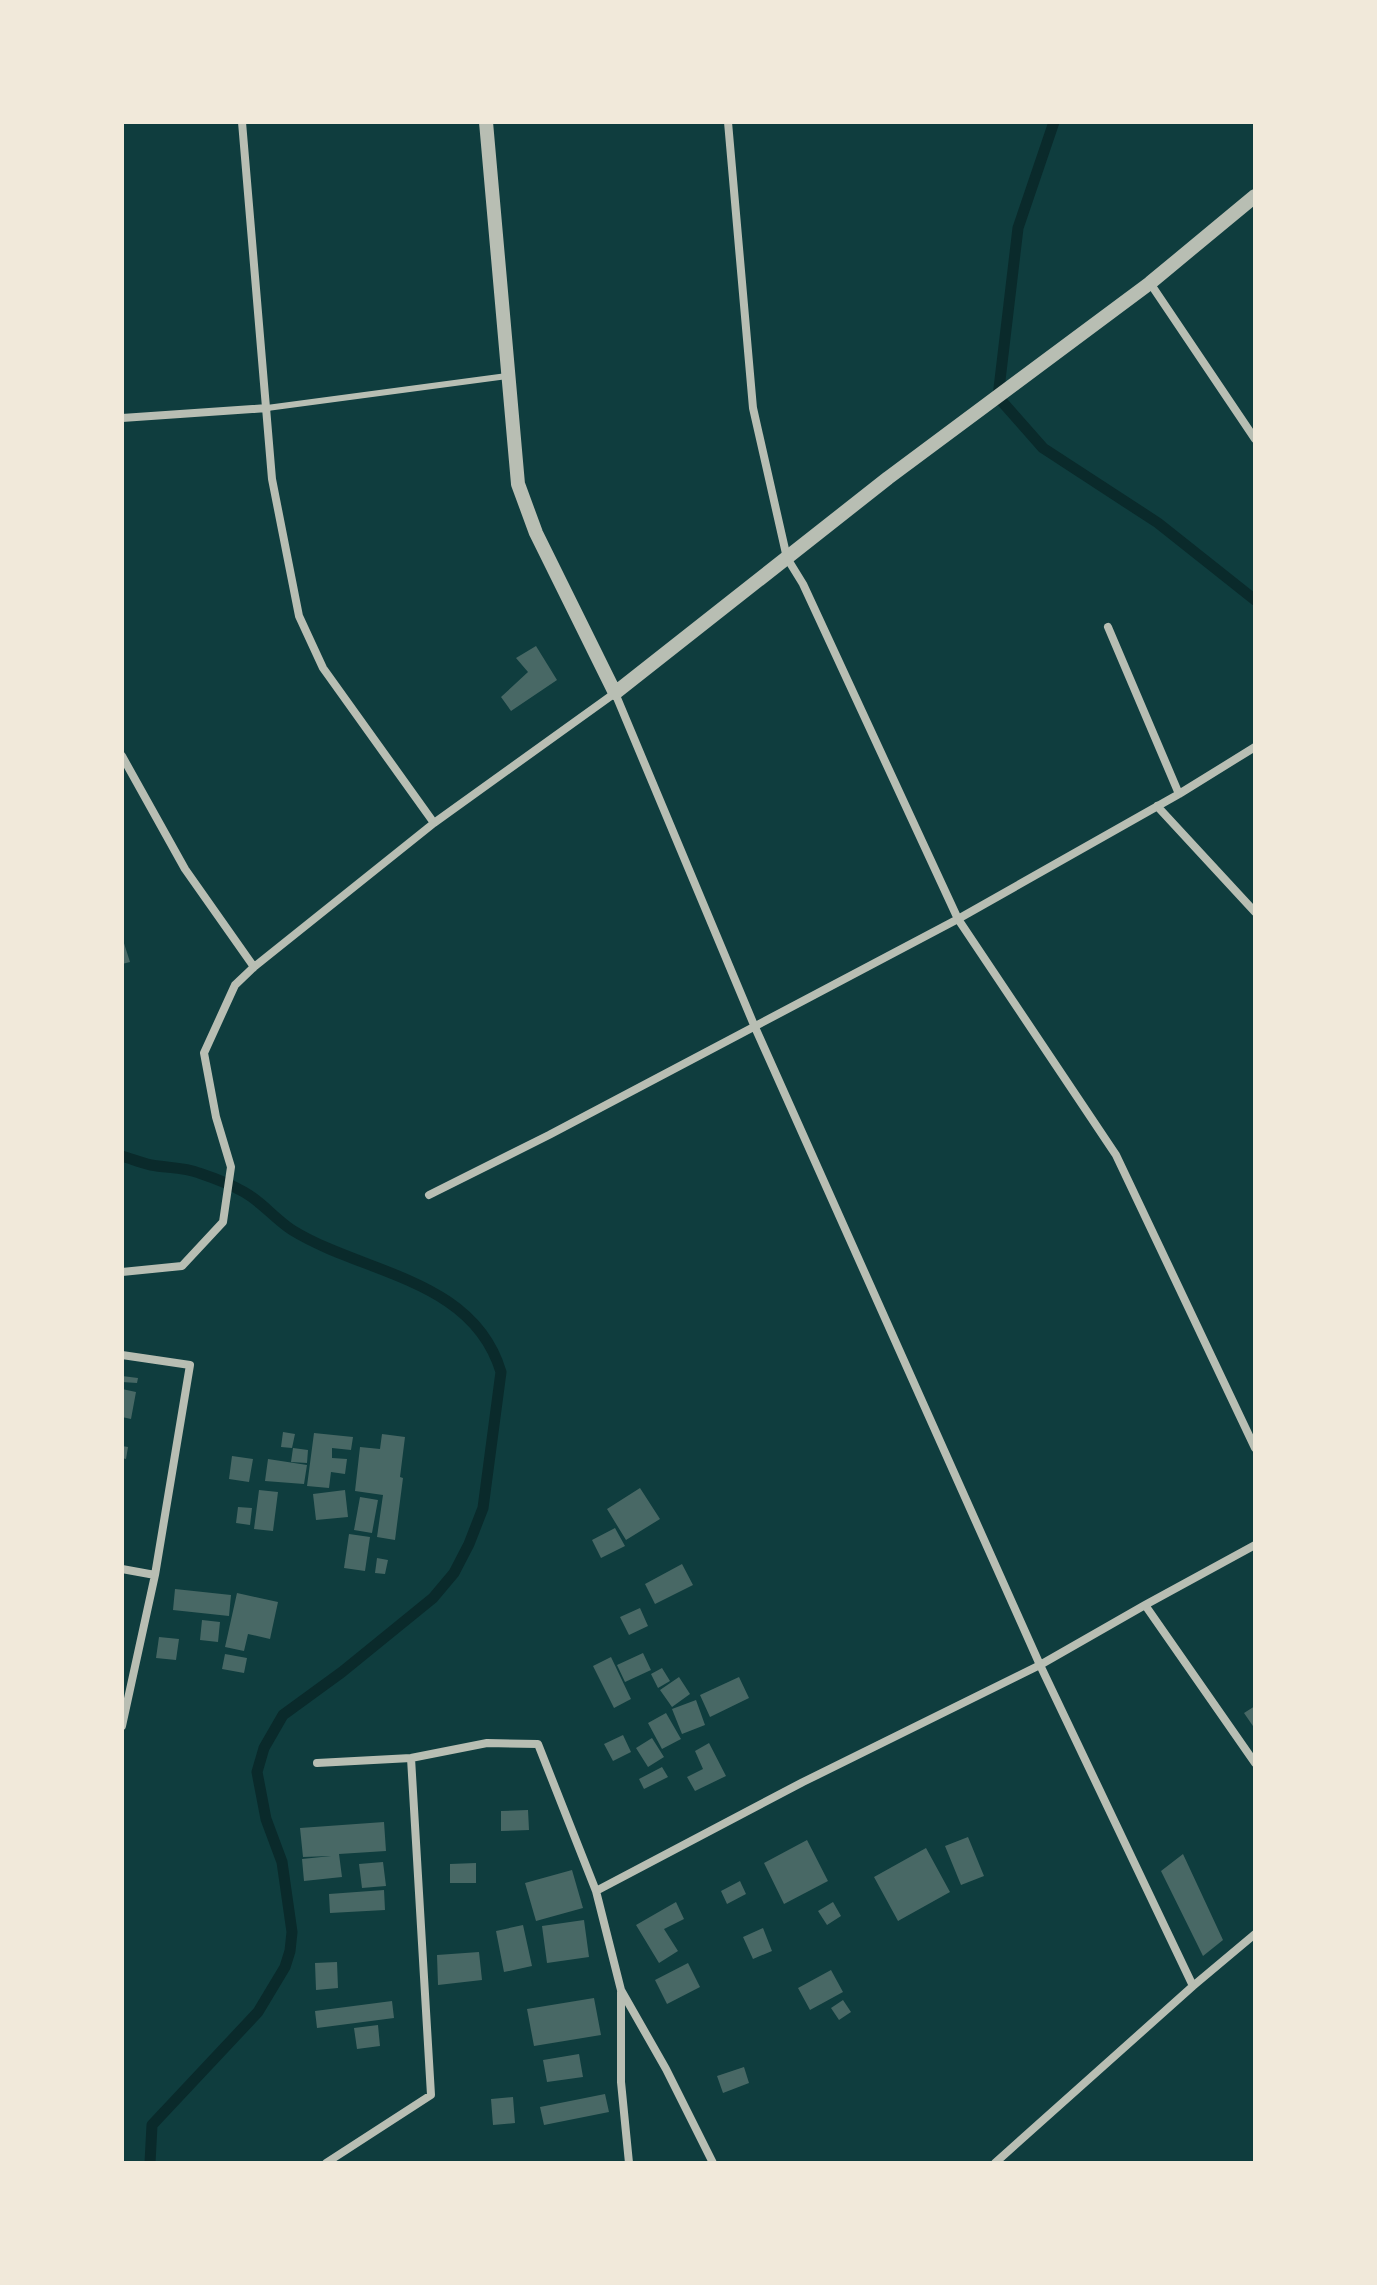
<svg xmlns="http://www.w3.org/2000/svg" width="1377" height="2285" viewBox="0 0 1377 2285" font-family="'Source Sans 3',sans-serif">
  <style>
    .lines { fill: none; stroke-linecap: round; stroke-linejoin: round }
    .stream { stroke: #0a2a2b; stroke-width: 11 }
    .building { fill: #486865 }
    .service { stroke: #b8beb3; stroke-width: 6 }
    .minor { stroke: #b8beb3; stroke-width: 8 }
    .tertiary { stroke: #b8beb3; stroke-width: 14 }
  </style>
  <rect width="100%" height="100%" fill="#0f3d3e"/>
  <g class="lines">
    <path class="stream" d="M1054 122 1018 228 998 397 1043 448 1158 523 1255 600
      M122 1156C132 1159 141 1163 151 1165 167 1168 184 1167 199 1173 214 1178 230 1184 244 1192 262 1202 275 1219 292 1230 363 1274 473 1278 501 1372L483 1508 469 1544 454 1573 433 1598 342 1672 283 1715 264 1748 257 1772 266 1819 282 1862 292 1932 290 1951 285 1967 258 2012 152 2125 150 2163"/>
  </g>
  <path class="building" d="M536 646 557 680 511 711 501 697 528 672 516 658Z
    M122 937 130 962 122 964Z
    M122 1376 138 1378 137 1383 122 1382Z
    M122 1389 136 1392 131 1419 122 1417Z
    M283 1432 295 1434 292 1448 281 1447Z
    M314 1433 353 1437 351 1450 332 1448V1458L347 1459 345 1474 331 1472 329 1488 307 1486Z
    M382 1434 405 1437 400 1477 403 1478 395 1540 377 1537 383 1495 355 1491 360 1447 380 1449Z
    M122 1446 128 1447 126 1459 122 1458Z
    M293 1448 308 1450 307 1463 291 1462Z
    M232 1456 253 1459 249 1482 229 1479Z
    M268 1459 307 1465 304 1484 265 1481Z
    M640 1488 660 1519 626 1540 607 1509Z
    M259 1490 278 1492 273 1531 254 1529Z
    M345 1490 348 1517 316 1520 313 1494Z
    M360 1497 378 1500 372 1533 354 1530Z
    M238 1507 252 1508 250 1525 236 1523Z
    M615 1528 625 1546 601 1558 592 1540Z
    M349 1534 370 1537 365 1571 344 1568Z
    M377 1558 388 1560 385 1574 375 1573Z
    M682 1564 693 1585 655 1604 645 1584Z
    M175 1589 231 1595 229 1616 173 1610Z
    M237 1593 278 1602 270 1639 248 1634 244 1651 225 1647Z
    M640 1608 648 1626 629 1635 620 1617Z
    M202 1620 220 1622 218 1642 200 1640Z
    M159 1637 179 1639 176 1660 156 1658Z
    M643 1653 651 1670 625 1682 617 1665Z
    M225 1654 247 1658 244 1673 222 1669Z
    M611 1657 631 1699 614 1708 593 1666Z
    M662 1668 670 1681 658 1688 651 1674Z
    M679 1677 690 1694 672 1707 660 1690Z
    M739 1677 749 1698 710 1717 700 1695Z
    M696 1700 705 1725 682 1734 672 1709Z
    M1255 1706V1729L1244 1713Z
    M666 1713 681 1739 662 1749 648 1723Z
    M623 1735 631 1752 613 1761 604 1744Z
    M652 1738 664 1757 648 1767 636 1748Z
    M709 1743 726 1776 695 1791 687 1777 703 1769 695 1751Z
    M662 1767 668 1777 644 1789 639 1779Z
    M528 1810 529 1830 501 1831V1811Z
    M384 1822 386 1851 339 1854 342 1877 304 1881 302 1859 331 1856 303 1857 300 1828Z
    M968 1837 984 1876 961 1885 945 1846Z
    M807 1840 828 1881 784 1904 764 1863Z
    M926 1848 950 1892 898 1921 874 1877Z
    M1183 1854 1223 1940 1203 1956 1161 1871Z
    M383 1862 386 1886 362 1888 359 1864Z
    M476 1863V1883H450V1864Z
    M572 1870 583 1908 536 1921 525 1883Z
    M740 1881 746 1894 727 1904 721 1891Z
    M384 1890 385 1910 330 1913 329 1894Z
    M676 1902 684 1919 664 1929 678 1951 659 1963 636 1925Z
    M833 1902 841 1916 827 1925 818 1911Z
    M584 1920 589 1957 547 1963 542 1926Z
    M523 1925 532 1966 504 1972 496 1931Z
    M763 1928 772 1951 753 1959 743 1937Z
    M479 1952 482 1980 438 1985 437 1955Z
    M337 1962 338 1988 316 1990 315 1963Z
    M688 1963 700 1987 667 2004 655 1980Z
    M831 1970 843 1992 810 2010 798 1988Z
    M594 1998 601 2035 534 2046 527 2009Z
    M843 2000 851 2012 839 2020 831 2008Z
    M392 2001 394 2018 317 2028 315 2011Z
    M378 2025 380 2046 357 2049 354 2028Z
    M579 2054 583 2077 547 2082 543 2060Z
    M744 2067 749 2083 723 2093 717 2076Z
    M605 2094 609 2112 544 2125 540 2107Z
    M513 2097 515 2123 493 2125 491 2099Z"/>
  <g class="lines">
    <path class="service" d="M267 408 507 376"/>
    <path class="minor" d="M242 122 272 479 299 616 323 668 434 823
      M728 122 753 408 787 558 803 584 958 919 1116 1155 1255 1448
      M1150 283 1255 439
      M122 418 267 408
      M1108 627 1179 794
      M122 756 185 869 254 967
      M1157 806 1255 912
      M429 1195 549 1135 958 919 1179 794 1255 747
      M122 1272 182 1266 223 1222 231 1167 216 1117 204 1053 235 985 254 967 434 823 615 693 754 1025 1040 1665 1193 1986
      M122 1355 190 1365 155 1575 122 1726
      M122 1569 155 1575
      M1145 1605 1255 1763
      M317 1763 411 1758 487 1743 538 1744 596 1891 621 1990 666 2069 713 2163
      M596 1891 803 1782 1040 1665 1145 1605 1255 1545
      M621 1992V2082L629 2163
      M326 2163 431 2095 411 1758
      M995 2163 1193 1986 1255 1934"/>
    <path class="tertiary" d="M486 122 518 484 536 533 615 693 888 478 1150 283 1255 196"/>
  </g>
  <rect width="1377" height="2285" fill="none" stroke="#f1e9da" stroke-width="248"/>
</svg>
